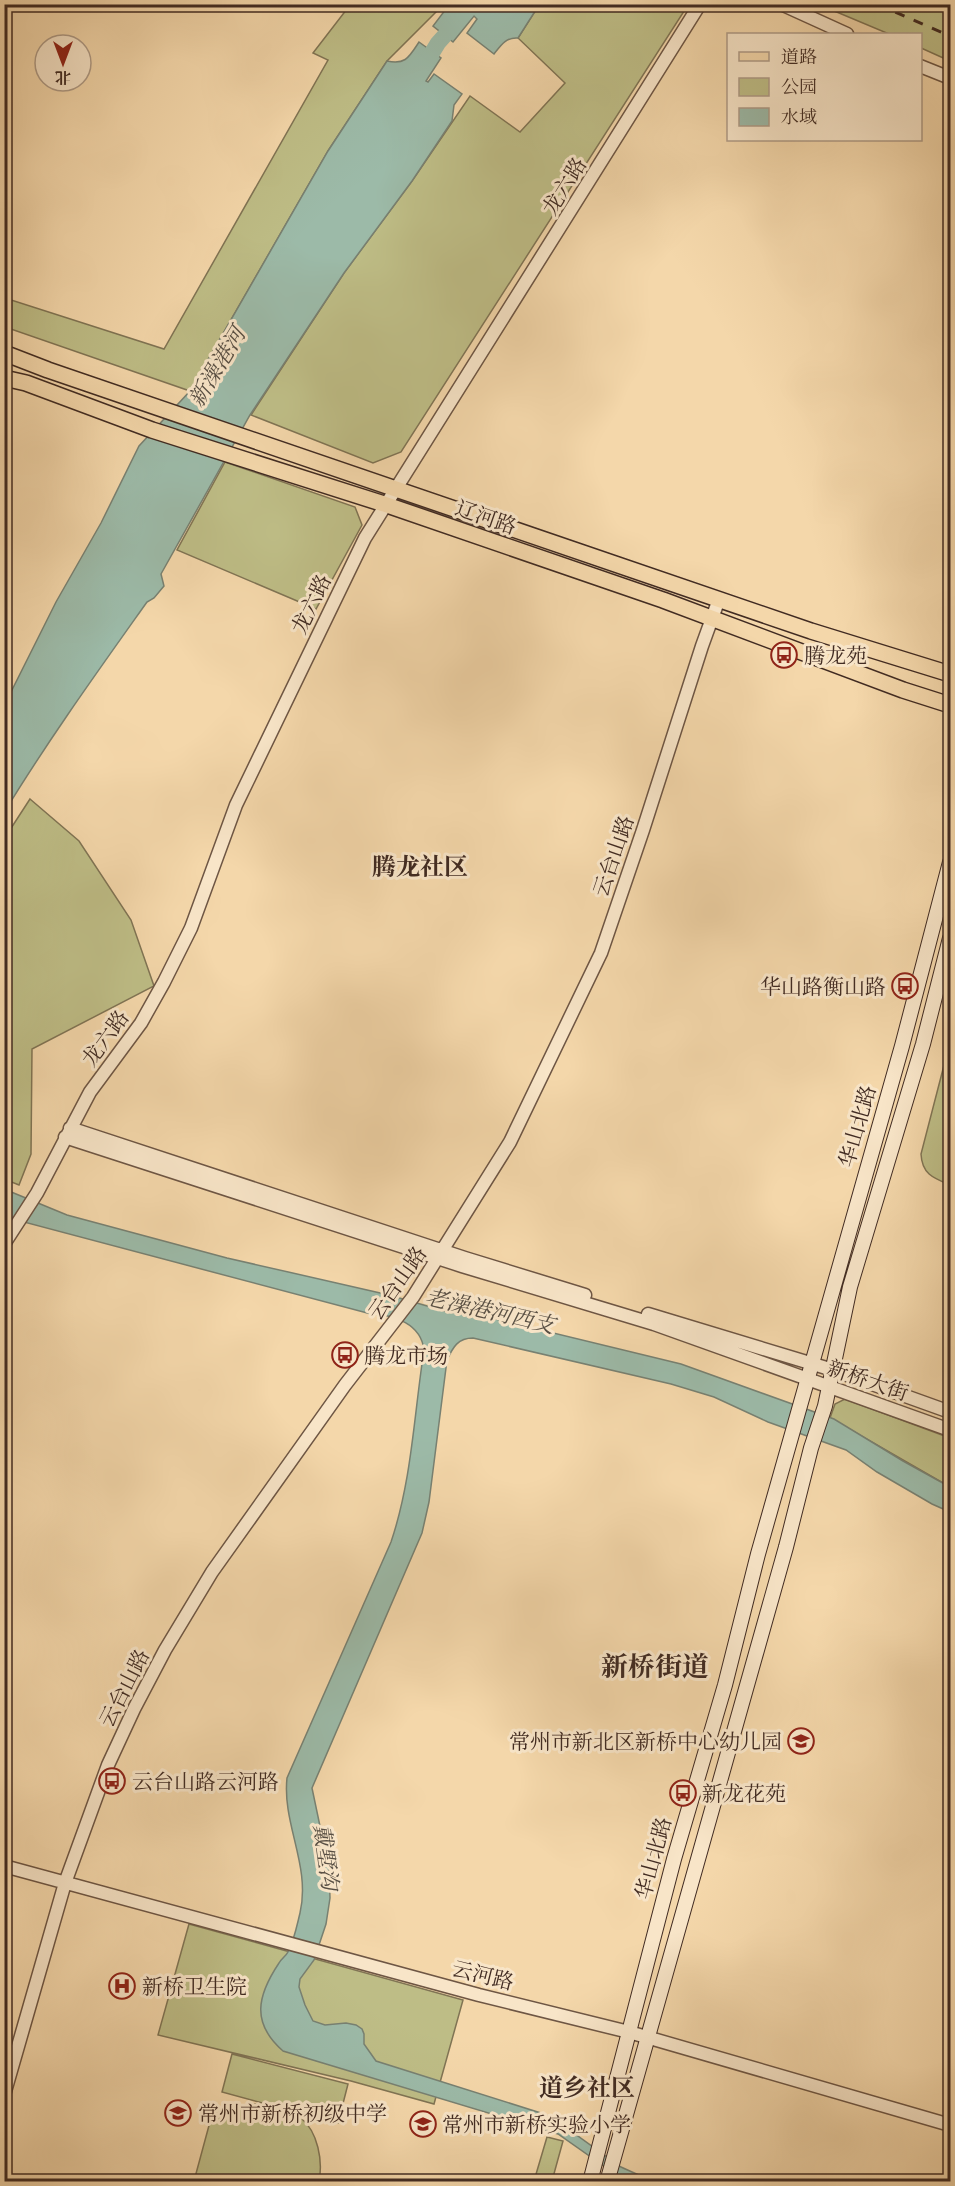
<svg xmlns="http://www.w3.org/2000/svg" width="955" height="2186" viewBox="0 0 955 2186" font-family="'Libre Caslon Text','Noto Serif SC',serif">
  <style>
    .green { fill: #bebd86; stroke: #807454; stroke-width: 1.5 }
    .water { fill: #9cbaa8; stroke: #788172; stroke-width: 1.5 }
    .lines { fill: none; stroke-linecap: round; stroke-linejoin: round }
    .river { stroke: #9cbaa8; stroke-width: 16 }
    .tertiary-casing { stroke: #6e5644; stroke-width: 15 }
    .secondary-casing { stroke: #412b22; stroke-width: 16 }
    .primary-casing { stroke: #412b22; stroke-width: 18 }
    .tertiary { stroke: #f8e5c8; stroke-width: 12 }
    .secondary { stroke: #f8e5c8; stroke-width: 14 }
    .primary { stroke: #f4d7aa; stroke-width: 15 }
    .rail { stroke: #412b22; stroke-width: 3; stroke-dasharray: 10 10; stroke-linecap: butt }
    .labels { text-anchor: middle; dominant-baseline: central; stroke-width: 6; stroke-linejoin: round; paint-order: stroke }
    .street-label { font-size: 21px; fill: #412b22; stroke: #f8e5c8 }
    .poi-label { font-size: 21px; fill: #412b22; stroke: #f8e5c8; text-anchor: start }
    .water-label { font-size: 22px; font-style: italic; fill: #584f44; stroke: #f8e5c8 }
    .quarter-label { font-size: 24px; font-weight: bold; fill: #412b22; stroke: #f8e5c8 }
    .district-label { font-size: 27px; font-weight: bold; fill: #412b22; stroke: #f8e5c8 }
  </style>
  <rect width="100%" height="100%" fill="#f4d7aa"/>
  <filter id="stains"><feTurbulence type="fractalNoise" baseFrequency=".00333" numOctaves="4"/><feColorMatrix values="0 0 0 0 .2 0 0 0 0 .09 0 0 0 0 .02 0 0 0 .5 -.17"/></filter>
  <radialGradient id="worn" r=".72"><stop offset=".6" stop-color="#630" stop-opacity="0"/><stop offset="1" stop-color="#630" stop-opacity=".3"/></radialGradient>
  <path class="green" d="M350 5H443L387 61 328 151 190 391 5 327V298L164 349 328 60 313 53Z
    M539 5H688L401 452 373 463 251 415 344 273 412 181 470 96 520 132 565 83 518 38Z
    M820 5H950V61L921 48 920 34H889Z
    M225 462 355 507 362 525 316 609 177 550Z
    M30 799 79 841 131 920 154 986 32 1049 31 1154 19 1185 4 1179V839Z
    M950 1042V1185C933 1178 922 1174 921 1154Z
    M845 1399 950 1438V1487L830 1418 835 1404Z
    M189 1924 463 2000 434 2104 351 2081 158 2035Z
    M232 2054 348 2084 338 2123 279 2108C286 2110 296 2113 301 2118 318 2132 323 2161 319 2181H194L214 2107 227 2110 252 2104 270 2105 222 2092Z
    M547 2137 563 2141 552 2181H534Z"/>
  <path class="water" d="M449 5V4L539 5 518 38C506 37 501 45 494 54L467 33 477 19 474 16 453 42 433 26Z
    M419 42 441 58 426 81 428 82 434 74 462 94 454 105 452 121 412 181 344 273 250 415 161 574 164 586 154 598 147 602C98 671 49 739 5 811V704L56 602 101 523 139 446 190 391 328 151 387 61C406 65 409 57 419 42Z
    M4 1189 67 1215 227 1258 389 1295 448 1312 483 1316 681 1364 834 1419 903 1461 950 1487V1512L932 1504 877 1472 846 1450 768 1422 714 1397 671 1384 473 1338C458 1338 453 1347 447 1360L429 1502 422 1533 312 1788 329 1869 330 1898 326 1924 314 1960 300 1979 299 1987 305 2005 313 2021 325 2025 346 2023 356 2025 362 2029 364 2034V2044L376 2061 544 2114 557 2121 621 2167 652 2181H625L558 2134 283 2051C251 2023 257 1996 279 1963 281 1959 286 1956 288 1952 294 1941 297 1925 300 1913 311 1866 282 1824 287 1778L391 1542C412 1480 414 1414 424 1350 421 1324 395 1315 371 1314L5 1217Z"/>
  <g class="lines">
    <path class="river" d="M421 71 438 43 473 4"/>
    <g class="tertiary-casing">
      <path id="tertiary" d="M781 4 847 34
        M920 66 950 78
        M70 1128 465 1258 585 1295
        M65 1137 462 1266 654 1324 950 1430
        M4 1244 37 1193 90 1092 141 1023 164 982 191 928 236 805 365 538 700 4
        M648 1314 833 1370 950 1412
        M4 1866 479 1995 629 2032 950 2125
        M4 2095 65 1883 108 1765 134 1709 165 1650 212 1572 345 1385 413 1297 510 1142 601 953 643 830 702 646 719 599"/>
    </g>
    <g class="secondary-casing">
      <path id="secondary" d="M590 2182 674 1859 725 1685 758 1554 902 1046 950 862
        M607 2182 786 1547 811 1448 825 1406 850 1287 923 1044 950 938"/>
    </g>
    <g class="primary-casing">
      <path id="primary" d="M4 353 48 370 811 631 950 674
        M4 378 26 383 152 430 384 504 663 600 903 690 950 705"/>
    </g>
    <use href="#tertiary" class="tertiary"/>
    <use href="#secondary" class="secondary"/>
    <use href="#primary" class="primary"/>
    <path class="rail" d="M877 4 950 36"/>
  </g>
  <defs>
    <g id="bus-ring" transform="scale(1.35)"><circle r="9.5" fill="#f8e5c8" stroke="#8f2418" stroke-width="1.5"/><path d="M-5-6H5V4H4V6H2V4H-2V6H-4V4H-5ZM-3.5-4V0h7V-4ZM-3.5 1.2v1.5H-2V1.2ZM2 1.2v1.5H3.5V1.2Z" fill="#8f2418"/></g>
    <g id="school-ring" transform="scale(1.35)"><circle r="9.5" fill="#f8e5c8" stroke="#8f2418" stroke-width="1.5"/><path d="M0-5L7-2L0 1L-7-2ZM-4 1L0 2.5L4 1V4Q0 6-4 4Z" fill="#8f2418"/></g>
    <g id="hospital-ring" transform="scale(1.35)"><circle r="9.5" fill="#f8e5c8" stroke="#8f2418" stroke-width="1.5"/><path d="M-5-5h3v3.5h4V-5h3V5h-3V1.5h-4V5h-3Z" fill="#8f2418"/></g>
  </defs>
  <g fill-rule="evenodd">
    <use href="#bus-ring" x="784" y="655"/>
    <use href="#bus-ring" x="905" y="986"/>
    <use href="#bus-ring" x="345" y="1355"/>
    <use href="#school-ring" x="801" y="1741"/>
    <use href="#bus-ring" x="112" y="1781"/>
    <use href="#bus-ring" x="683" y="1793"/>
    <use href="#hospital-ring" x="122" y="1986"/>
    <use href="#school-ring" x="178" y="2113"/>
    <use href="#school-ring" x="423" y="2124"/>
  </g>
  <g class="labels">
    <g class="street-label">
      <text transform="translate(564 186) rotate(-58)">龙六路</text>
      <text transform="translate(486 517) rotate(19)">辽河路</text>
      <text transform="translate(311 604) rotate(-64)">龙六路</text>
      <text transform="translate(613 856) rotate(-71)">云台山路</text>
      <text transform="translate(105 1038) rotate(-54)">龙六路</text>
      <text transform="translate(857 1126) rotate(-74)">华山北路</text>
      <text transform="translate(397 1283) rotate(-55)">云台山路</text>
      <text transform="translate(868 1380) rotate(19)">新桥大街</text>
      <text transform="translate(124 1688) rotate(-63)">云台山路</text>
      <text transform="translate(653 1858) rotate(-75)">华山北路</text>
      <text transform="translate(483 1975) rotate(14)">云河路</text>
    </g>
    <g class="poi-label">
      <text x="804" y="655">腾龙苑</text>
      <text x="886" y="986" text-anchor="end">华山路衡山路</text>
      <text x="364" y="1355">腾龙市场</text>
      <text x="782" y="1741" text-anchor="end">常州市新北区新桥中心幼儿园</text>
      <text x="132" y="1781">云台山路云河路</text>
      <text x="702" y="1793">新龙花苑</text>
      <text x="142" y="1986">新桥卫生院</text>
      <text x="198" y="2113">常州市新桥初级中学</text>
      <text x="442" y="2124">常州市新桥实验小学</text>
    </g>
    <g class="water-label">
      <text transform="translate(217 367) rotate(-59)">新澡港河</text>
      <text transform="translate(490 1311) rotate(13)">老澡港河西支</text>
      <text transform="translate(326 1857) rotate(82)">戴墅沟</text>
    </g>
    <g class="quarter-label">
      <text x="420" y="866">腾龙社区</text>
      <text x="587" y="2087">道乡社区</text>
    </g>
    <g class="district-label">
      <text x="655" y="1666">新桥街道</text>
    </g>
  </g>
  <rect width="955" height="2186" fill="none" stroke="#f4d7aa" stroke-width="24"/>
  <rect x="6" y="6" width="943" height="2174" fill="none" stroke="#412b22" stroke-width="3"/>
  <rect x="12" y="12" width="931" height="2162" fill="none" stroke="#412b22" stroke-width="1.5"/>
  <rect x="727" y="33" width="195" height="108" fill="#f8e5c8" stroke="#af9b86" stroke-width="1.5"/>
  <rect x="739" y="52" width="30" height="9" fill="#f4d7aa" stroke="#af9b86" stroke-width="1.5"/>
  <text x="781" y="63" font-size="18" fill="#412b22">道路</text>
  <rect x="739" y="78" width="30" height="18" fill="#bebd86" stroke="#af9b86" stroke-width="1.5"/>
  <text x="781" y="93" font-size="18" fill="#412b22">公园</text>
  <rect x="739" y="108" width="30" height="18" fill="#9cbaa8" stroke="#af9b86" stroke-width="1.5"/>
  <text x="781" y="123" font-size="18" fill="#412b22">水域</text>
  <g transform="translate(63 63) rotate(180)"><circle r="28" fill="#f8e5c8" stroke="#af9b86" stroke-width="1.5"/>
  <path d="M0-4.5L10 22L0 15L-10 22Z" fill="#8f2418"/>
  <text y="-9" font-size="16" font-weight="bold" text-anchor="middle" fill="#412b22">北</text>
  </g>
  <rect width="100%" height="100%" filter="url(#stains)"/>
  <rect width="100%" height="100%" fill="url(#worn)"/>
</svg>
